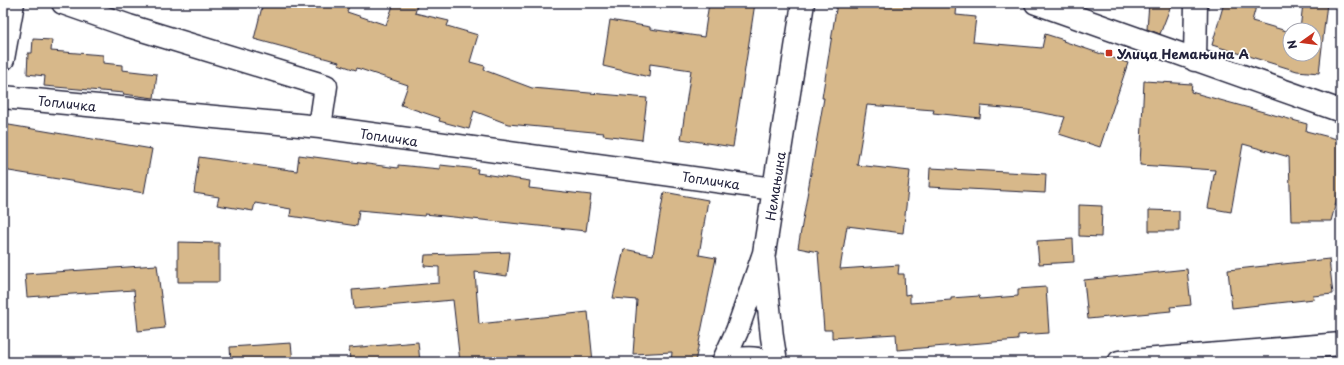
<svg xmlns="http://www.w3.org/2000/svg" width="1344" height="365" viewBox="0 0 1344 365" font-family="'Playpen Sans',sans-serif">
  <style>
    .building { fill: #d7b88a; stroke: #22223b }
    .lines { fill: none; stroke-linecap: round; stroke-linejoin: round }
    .minor-casing { stroke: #22223b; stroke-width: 25 }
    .major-casing { stroke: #22223b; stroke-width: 25 }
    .minor { stroke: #fff; stroke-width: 22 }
    .major { stroke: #fff; stroke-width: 22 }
    .poi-dot { fill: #c8321e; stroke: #fff; stroke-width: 1.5 }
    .labels { text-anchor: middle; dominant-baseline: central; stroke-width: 3.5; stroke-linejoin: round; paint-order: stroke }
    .poi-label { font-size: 13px; font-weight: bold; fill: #22223b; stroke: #fff; text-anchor: start }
    .street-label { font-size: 13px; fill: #22223b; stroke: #fff }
  </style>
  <rect width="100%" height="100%" fill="#fff"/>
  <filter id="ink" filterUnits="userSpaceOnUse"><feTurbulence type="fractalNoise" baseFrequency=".025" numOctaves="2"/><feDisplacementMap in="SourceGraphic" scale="8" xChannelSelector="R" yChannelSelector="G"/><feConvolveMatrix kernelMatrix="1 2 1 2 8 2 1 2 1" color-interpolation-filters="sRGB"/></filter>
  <g filter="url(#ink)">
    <path class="building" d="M263 3H350L347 12 386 25 394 3H418L415 13 449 21 447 26 478 35 470 62 485 66 484 70 532 88 647 98 642 140 603 135 604 133 508 124 474 111 469 129 439 121 440 118 401 105 408 85 357 68 356 70 338 64 339 62 254 39Z
      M709 3H755L733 147 681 139 691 70 650 64 649 77 603 66 610 20 650 27V29L704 37Z
      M837 3H957L956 15 976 17 973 42 1042 48 1045 34 1064 40 1063 41 1128 63 1100 147 1059 134 1065 117 1027 110 981 106 980 118 933 113 934 110 867 105 857 165 910 171 903 233 847 226 840 269 899 265 898 274H904L905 295 910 294V303L951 300V298L979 296 980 299 1018 296V289L1046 287 1049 333 1018 335V340L897 350 896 334 832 338V330H824L818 252 798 248 824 98H822Z
      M1149 3H1172L1160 34 1147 29Z
      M1224 3H1257L1252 21 1290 32V54H1314V30H1300L1303 3H1327L1319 73 1297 71 1212 45Z
      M33 39 52 40 51 51 103 55V63L122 65V70L157 74 154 98 123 94 124 93 44 86 45 76 27 74 28 53H32Z
      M1144 81 1192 84 1191 92 1307 124 1306 131 1341 140V184L1331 221H1291L1289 157 1243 144 1231 212 1208 208 1215 170 1140 165Z
      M3 124 152 149 144 193 3 170Z
      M299 155 398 168V165L440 169V165L478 169 477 173 530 181 529 188 591 195 586 231 425 214 424 216 359 210 357 226 290 216 291 209 255 203 253 211 217 205 219 197 194 193 199 157 297 171Z
      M930 168 1046 174 1045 193 929 187Z
      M664 192 708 200 699 255 716 258 695 362H671L672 352 633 354 637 300 613 298 624 249 653 255Z
      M1079 205 1102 206 1101 237 1079 236Z
      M1149 210 1179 211V231H1149Z
      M1073 239 1074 262 1039 264 1037 241Z
      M178 242 219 243V282H178Z
      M510 252 507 276 475 272 479 324 588 312 593 362H460L453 300 354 309 352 290 439 283V267L424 266 425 255Z
      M1329 259 1333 294 1313 296 1314 299 1232 308 1228 270Z
      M157 265 165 328 138 331 134 290 27 297 25 274Z
      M1187 269 1191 305 1170 307 1171 311 1088 319 1084 280Z
      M418 342 420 362H350L349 348Z
      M291 343 293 362H231L230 347Z"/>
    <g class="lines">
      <g class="minor-casing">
        <path id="minor" d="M63 3 129 26 326 86 320 127
          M1036 3 1341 111
          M3 59 13 3
          M1195 60 1196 3
          M3 97 320 127 774 189
          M764 260 772 337 776 362
          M723 362 737 331 764 253 803 3"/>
      </g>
      <g class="major-casing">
        <path id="major" d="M731 362C741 357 757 357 767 362
          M1119 362 1341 344"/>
      </g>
      <use href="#minor" class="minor"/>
      <use href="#major" class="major"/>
    </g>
  </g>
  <rect class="poi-dot" x="1105" y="49" width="8" height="8" rx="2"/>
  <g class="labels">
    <g class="poi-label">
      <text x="1117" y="53">Улица Немањина А</text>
    </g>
    <g class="street-label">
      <text transform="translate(67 103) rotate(6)">Топличка</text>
      <text transform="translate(389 137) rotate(8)">Топличка</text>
      <text transform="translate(711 180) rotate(8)">Топличка</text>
      <text transform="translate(775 186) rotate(-81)">Немањина</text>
    </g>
  </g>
  <rect width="1344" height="365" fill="none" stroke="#fff" stroke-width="16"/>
  <rect x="8" y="8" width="1328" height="349" fill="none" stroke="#22223b" stroke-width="1.5" filter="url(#ink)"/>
  <g transform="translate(1302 42) rotate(256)"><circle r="19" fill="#ffffff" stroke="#a7a7b1"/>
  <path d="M0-3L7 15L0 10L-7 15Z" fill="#c8321e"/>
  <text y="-6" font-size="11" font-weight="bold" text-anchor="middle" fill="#22223b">N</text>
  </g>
</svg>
